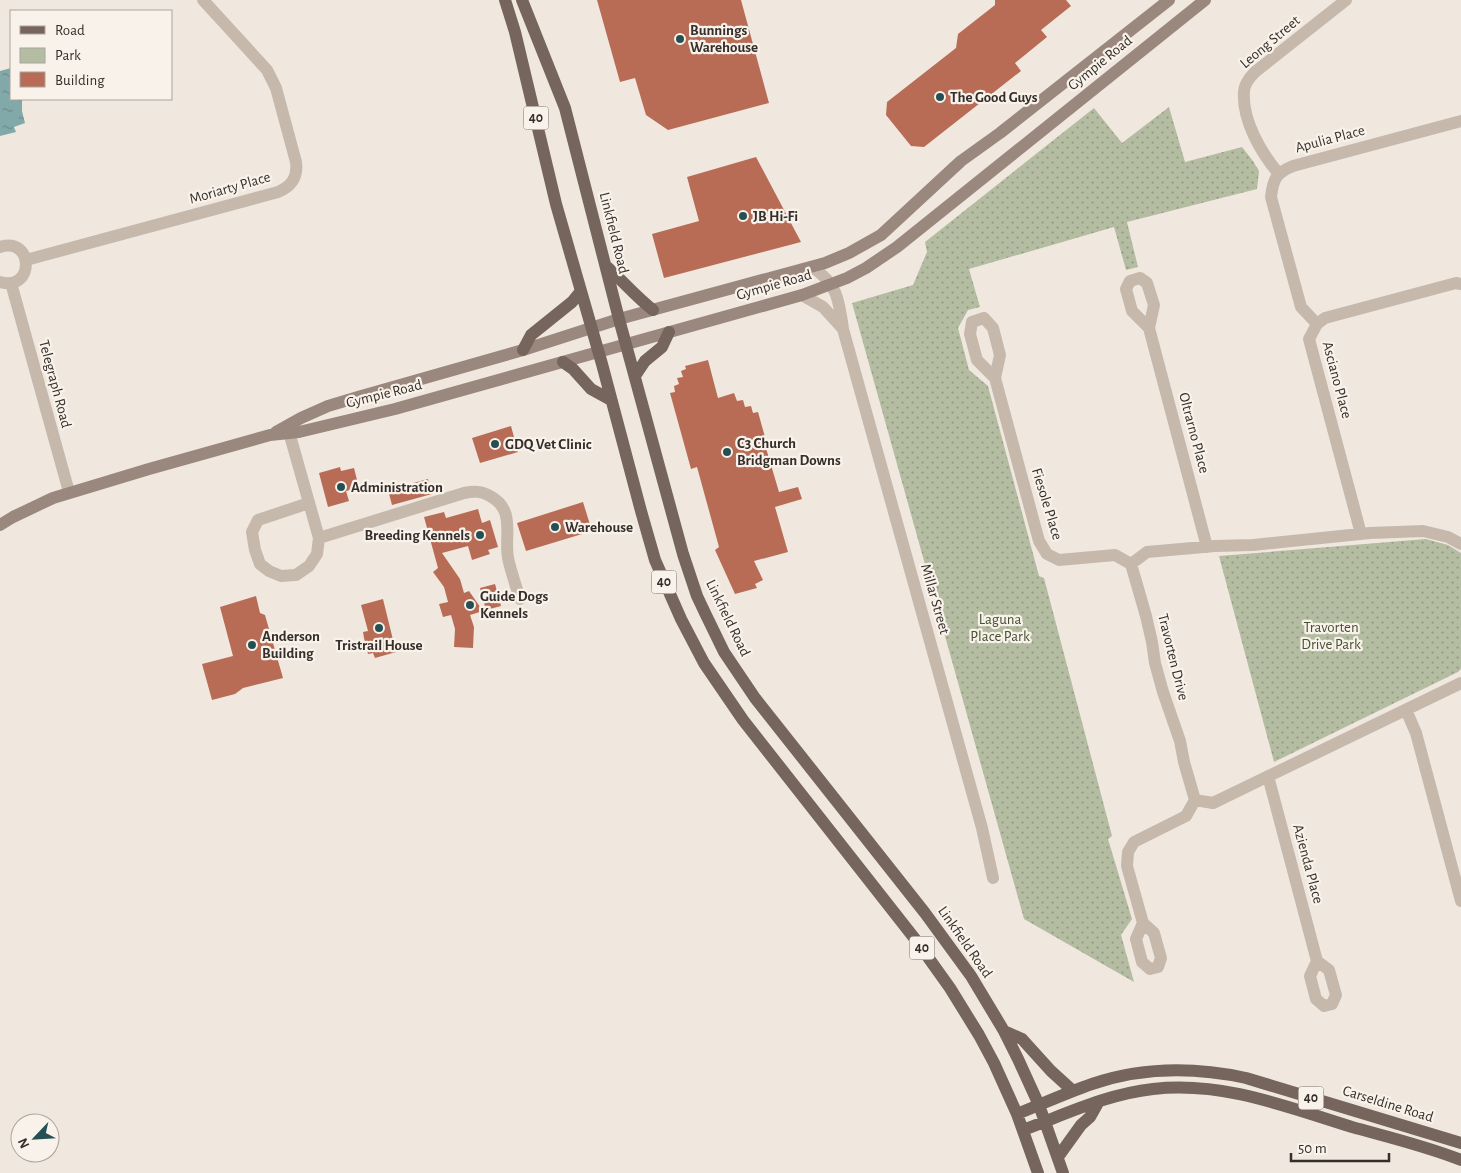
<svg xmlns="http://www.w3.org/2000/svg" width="1461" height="1173" viewBox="0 0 1461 1173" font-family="'Alegreya Sans',sans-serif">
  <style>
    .green { fill: url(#green-dots) }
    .water { fill: url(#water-ripples) }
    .building { fill: #b86c56 }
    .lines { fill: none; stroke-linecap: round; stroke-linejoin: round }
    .street { stroke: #c7b8ac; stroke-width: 12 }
    .secondary { stroke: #9a887e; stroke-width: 12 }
    .primary { stroke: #76655d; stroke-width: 12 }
    .poi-dot { fill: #255053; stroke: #f8f2eb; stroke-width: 2 }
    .labels { text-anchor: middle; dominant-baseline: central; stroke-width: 4.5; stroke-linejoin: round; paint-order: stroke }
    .shield { fill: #f8f2eb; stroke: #706964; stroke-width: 1 }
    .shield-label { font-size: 14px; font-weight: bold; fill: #362e2a }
    .poi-label { font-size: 15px; font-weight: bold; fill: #362e2a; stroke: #f8f2eb; text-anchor: start }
    .street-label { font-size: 15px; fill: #362e2a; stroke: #f8f2eb }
    .park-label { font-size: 15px; fill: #465131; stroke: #f8f2eb }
  </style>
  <defs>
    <pattern id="green-dots" width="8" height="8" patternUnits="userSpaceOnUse" patternTransform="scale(1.25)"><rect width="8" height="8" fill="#b4bda1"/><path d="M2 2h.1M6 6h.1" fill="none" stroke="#939a83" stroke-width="1.8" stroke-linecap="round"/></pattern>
    <pattern id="water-ripples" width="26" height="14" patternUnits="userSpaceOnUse" patternTransform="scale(1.25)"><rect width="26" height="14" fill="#82a9aa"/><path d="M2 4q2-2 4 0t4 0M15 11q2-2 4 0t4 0" fill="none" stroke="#6b8a8b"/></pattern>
  </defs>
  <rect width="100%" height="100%" fill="#f0e8df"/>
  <path class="green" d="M1169 107 1185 162 1242 147 1253 161 1259 171 1257 189 1127 222 1138 267 1126 270 1114 227 969 269 980 307 968 310 958 328 969 370 988 386 1039 576 1044 578 1112 836 1108 839 1132 919 1121 935 1134 982 1024 919 852 303 913 285 927 252 925 242 1094 108 1122 143Z
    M1426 539 1448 545 1461 553V669L1458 672 1274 762 1219 556Z"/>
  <path class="water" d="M11 68V99H22V111L25 123 14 127 16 132 0 136V71Z"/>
  <path class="building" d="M597 0H741L769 103 668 130 646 115 635 78 620 82Z
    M995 0H1066L1071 6 1041 30 1047 37 1015 63 1021 71 924 147 911 146 886 115 887 102 956 48 958 34 995 5Z
    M756 157 801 242 664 278 652 234 699 221 687 177Z
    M708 360 718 398 734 393 737 401 743 400 745 407 751 406 753 413 758 412 765 437 763 438 779 492 798 487 802 499 775 507 788 552 754 561 763 580 755 584 757 588 735 594 715 550 719 547 697 467 691 469 670 393 675 392 674 386 679 384 677 378 683 377 681 371 686 369 685 366Z
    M511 426 518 452 480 463 472 438Z
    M340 467 341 471 354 468 359 488 346 491 349 501 328 507 319 473Z
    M428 479 432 494 392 505 388 490Z
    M583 502 592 531 526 551 517 523Z
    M478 509 482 523 490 520 498 547 488 550 490 554 472 560 468 546 442 553 460 579 464 593 469 591 483 611 470 615 474 627 473 648 454 647 455 629 451 615 443 617 439 604 448 602 444 587 433 572 438 568 424 517 444 512 446 518Z
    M495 584 501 606 486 610 480 588Z
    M256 596 260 613 265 615 283 678 243 688 235 694 212 700 202 664 233 656 220 607Z
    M383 599 396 652 375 658 373 653 368 654 364 638 363 632 368 631 361 605Z"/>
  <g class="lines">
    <path class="street" d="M1279 174C1261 153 1242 120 1244 92 1244 84 1250 77 1255 72L1346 0
      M0 247C34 236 35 292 0 282
      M26 260 278 192C292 186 298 177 296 162L276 88 267 70 203 0
      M812 267C837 283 839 300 843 329L982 828 993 878
      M11 283 69 492
      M802 295 823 307 843 329
      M1317 324 1301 307 1271 197C1273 179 1276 173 1293 166L1461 121
      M1149 328 1132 311 1126 289 1130 281 1140 278 1147 283 1154 305 1149 328 1207 547
      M995 378 977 360 970 334 972 322 984 318 993 328 1000 355 995 378 1039 541 1047 554 1059 560 1115 555 1131 564
      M289 432 319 538 317 554 309 566 296 575 281 576 269 571 260 564 255 550 252 532 258 520 309 503
      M1361 534 1309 339 1317 324 1325 318 1456 283 1461 284
      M319 538 464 493C475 491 481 491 490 496 516 510 504 535 508 558 511 572 516 586 520 599
      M1461 544 1448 537 1423 531 1370 533 1253 545 1215 546 1147 552 1131 564 1146 616 1152 642 1155 663 1163 692 1180 741 1184 762 1195 800 1213 803 1461 683
      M1406 710 1416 733 1461 901
      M1268 776 1317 961
      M1143 923 1127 866 1128 852 1134 842 1186 816 1195 800
      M1143 923 1154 933 1161 958 1158 967 1150 969 1142 962 1136 939Z
      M1317 961 1329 970 1336 995 1332 1004 1324 1006 1316 999 1310 976Z"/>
    <path class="secondary" d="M276 432 301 418 328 406 358 397 523 350 619 319 825 263 849 253 881 235 961 161 1000 133 1169 0
      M0 525 13 517 53 498 149 469 270 435 299 432 395 409 802 295 847 278 866 268 897 247 1205 0"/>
    <path class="primary" d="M505 0 515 32 556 204 602 364 641 511 655 560 681 619 704 663 743 720 915 939 950 988 979 1035 994 1063 1017 1114 1038 1173
      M522 0 565 108 619 319 683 554 697 596 706 615 724 652 755 698 925 913 971 976 1004 1031 1018 1059 1039 1105 1063 1173
      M606 266C622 280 636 297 653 310
      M523 350 531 335 572 302 581 291
      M563 362 573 369 591 389 611 400
      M635 376 645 361 662 347 669 332
      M1004 1031 1022 1039 1051 1071 1073 1091
      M1017 1114C1042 1104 1066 1093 1092 1084 1142 1067 1195 1067 1246 1078L1461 1143
      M1023 1130C1066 1114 1107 1094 1153 1089 1223 1081 1287 1107 1352 1127 1388 1137 1426 1146 1461 1160
      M1058 1157 1081 1125 1090 1117 1099 1101"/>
  </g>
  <g class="poi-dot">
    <circle cx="680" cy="39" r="5"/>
    <circle cx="940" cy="97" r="5"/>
    <circle cx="743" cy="216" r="5"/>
    <circle cx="495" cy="444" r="5"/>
    <circle cx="727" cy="452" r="5"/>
    <circle cx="341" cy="487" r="5"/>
    <circle cx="555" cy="527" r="5"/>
    <circle cx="480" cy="535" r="5"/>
    <circle cx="470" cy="605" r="5"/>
    <circle cx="379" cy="628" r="5"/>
    <circle cx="252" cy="645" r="5"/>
  </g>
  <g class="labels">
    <g class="shield">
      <rect x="523.5" y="106.5" width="25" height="23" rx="4"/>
      <rect x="651.5" y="570.5" width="25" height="23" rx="4"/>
      <rect x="909.5" y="936.5" width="25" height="23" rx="4"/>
      <rect x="1298.5" y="1086.5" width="25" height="23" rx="4"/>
    </g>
    <g class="shield-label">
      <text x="536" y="118">40</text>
      <text x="664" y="582">40</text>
      <text x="922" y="948">40</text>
      <text x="1311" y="1098">40</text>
    </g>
    <g class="poi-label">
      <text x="690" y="30">Bunnings<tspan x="690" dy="17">Warehouse</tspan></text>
      <text x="950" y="97">The Good Guys</text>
      <text x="753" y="216">JB Hi-Fi</text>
      <text x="737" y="443">C3 Church<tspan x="737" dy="17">Bridgman Downs</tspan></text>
      <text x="505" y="444">GDQ Vet Clinic</text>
      <text x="351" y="487">Administration</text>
      <text x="565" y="527">Warehouse</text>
      <text x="470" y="535" text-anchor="end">Breeding Kennels</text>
      <text x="480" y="596">Guide Dogs<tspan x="480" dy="17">Kennels</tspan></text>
      <text x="262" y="636">Anderson<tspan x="262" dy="17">Building</tspan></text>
      <text x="379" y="645" text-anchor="middle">Tristrail House</text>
    </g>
    <g class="street-label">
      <text transform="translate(1270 42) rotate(-40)">Leong Street</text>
      <text transform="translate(1100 63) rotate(-39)">Gympie Road</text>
      <text transform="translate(1330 139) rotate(-15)">Apulia Place</text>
      <text transform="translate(230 188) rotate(-16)">Moriarty Place</text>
      <text transform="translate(614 233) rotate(76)">Linkfield Road</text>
      <text transform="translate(774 285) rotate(-16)">Gympie Road</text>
      <text transform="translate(1337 380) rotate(75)">Asciano Place</text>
      <text transform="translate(55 384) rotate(75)">Telegraph Road</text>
      <text transform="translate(384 394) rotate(-14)">Gympie Road</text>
      <text transform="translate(1194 433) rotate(75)">Oltrarno Place</text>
      <text transform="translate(1047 504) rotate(73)">Fiesole Place</text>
      <text transform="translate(935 599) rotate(74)">Millar Street</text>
      <text transform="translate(728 618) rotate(64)">Linkfield Road</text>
      <text transform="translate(1173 657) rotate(76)">Travorten Drive</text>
      <text transform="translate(1308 864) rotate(75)">Azienda Place</text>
      <text transform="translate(965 942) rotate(55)">Linkfield Road</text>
      <text transform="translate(1388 1104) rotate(17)">Carseldine Road</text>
    </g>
    <g class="park-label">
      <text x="1000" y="619">Laguna<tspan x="1000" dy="17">Place Park</tspan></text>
      <text x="1331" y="627">Travorten<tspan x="1331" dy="17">Drive Park</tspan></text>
    </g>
  </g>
  <rect x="10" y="10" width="162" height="90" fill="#f8f2eb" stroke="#aaa49e"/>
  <rect x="20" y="26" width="25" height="8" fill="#76655d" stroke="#aaa49e"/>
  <text x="55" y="35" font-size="15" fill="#362e2a">Road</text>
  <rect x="20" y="48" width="25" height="15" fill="#b4bda1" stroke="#aaa49e"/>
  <text x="55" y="60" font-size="15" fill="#362e2a">Park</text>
  <rect x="20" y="72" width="25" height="15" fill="#b86c56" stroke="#aaa49e"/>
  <text x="55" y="85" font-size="15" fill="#362e2a">Building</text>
  <g transform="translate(35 1138) rotate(245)"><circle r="24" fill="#f8f2eb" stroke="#aaa49e"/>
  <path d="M0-4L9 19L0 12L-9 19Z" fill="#255053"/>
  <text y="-8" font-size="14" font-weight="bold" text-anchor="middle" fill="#362e2a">N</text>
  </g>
  <path d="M1291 1153v8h98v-8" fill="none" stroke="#362e2a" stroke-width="2.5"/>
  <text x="1298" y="1153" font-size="15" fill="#362e2a" stroke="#f8f2eb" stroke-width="4" paint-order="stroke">50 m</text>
</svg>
